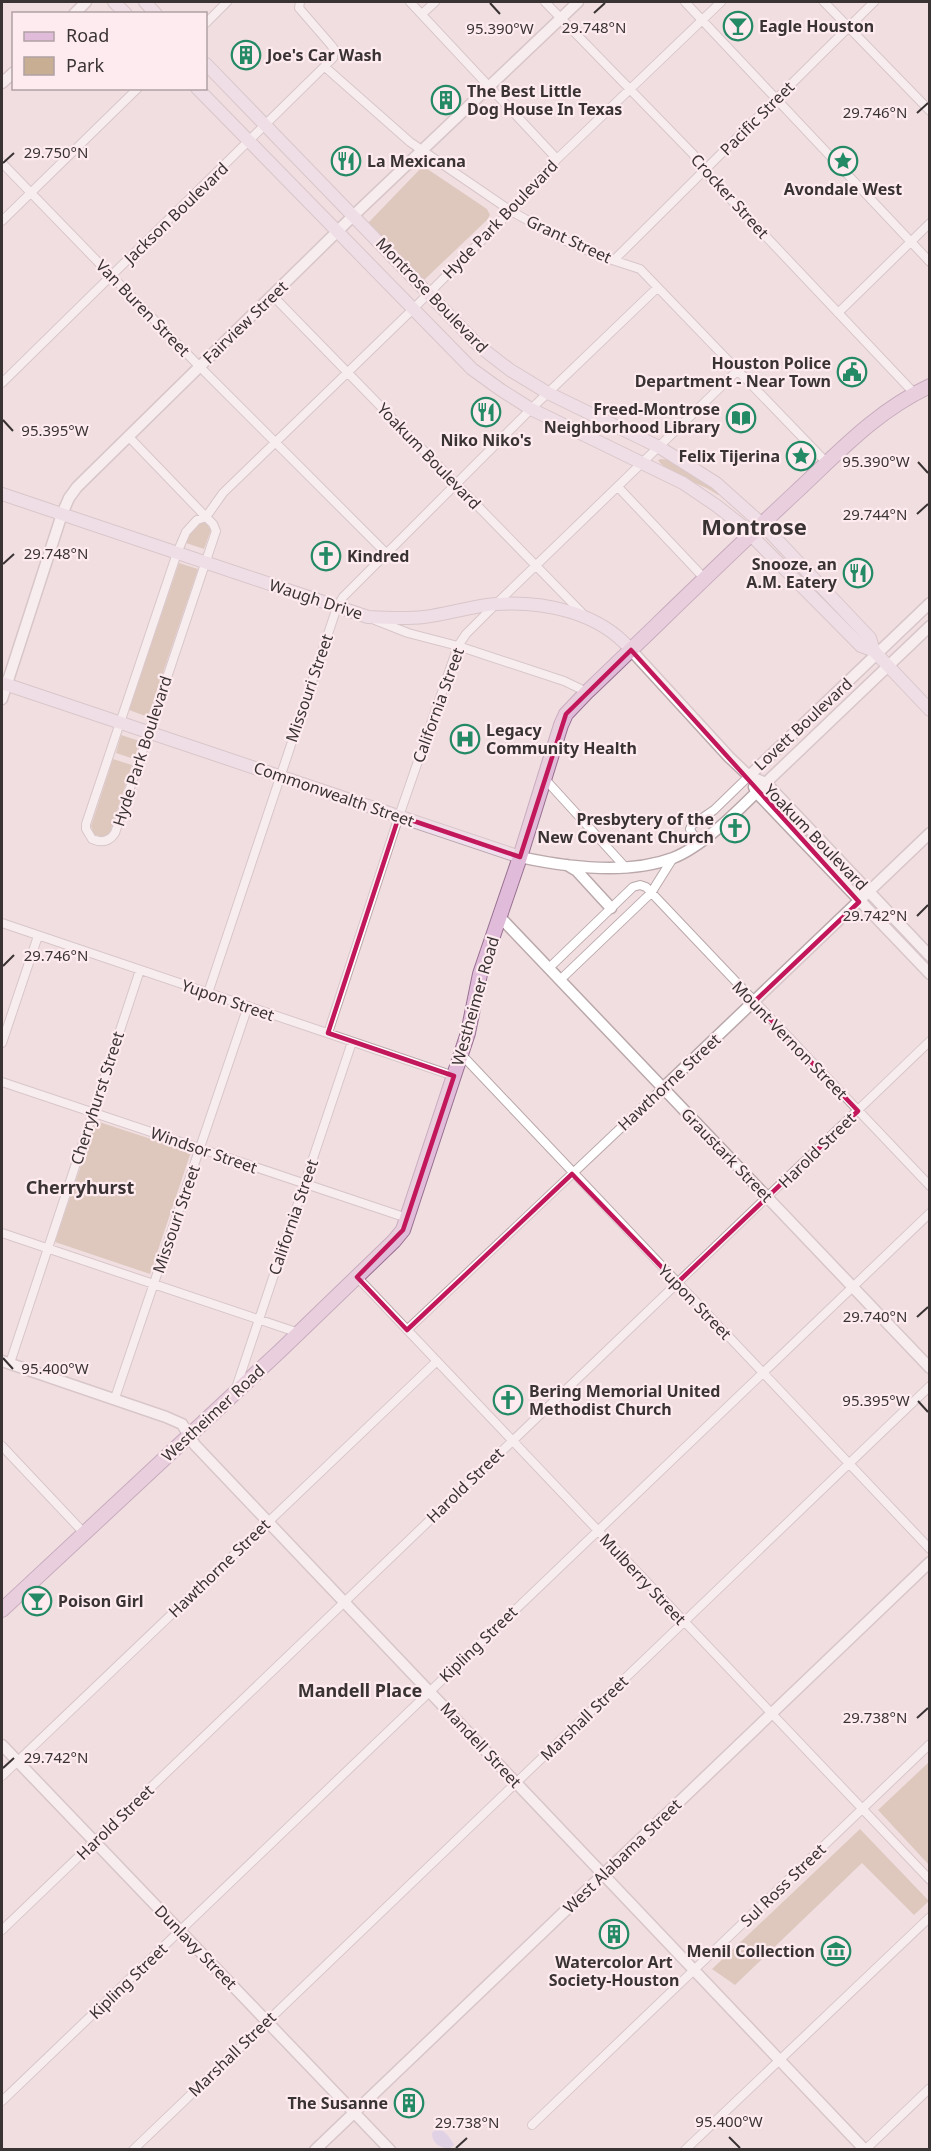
<svg xmlns="http://www.w3.org/2000/svg" width="931" height="2151" viewBox="0 0 931 2151" font-family="'Noto Sans',sans-serif">
  <style>
    .green { fill: #c8ae92 }
    .water { fill: #cec2e8 }
    .lines { fill: none; stroke-linecap: round; stroke-linejoin: round }
    .minor-casing { stroke: #baa8ab; stroke-width: 10 }
    .tertiary-casing { stroke: #baa8ab; stroke-width: 13 }
    .secondary-casing { stroke: #baa8ab; stroke-width: 14 }
    .primary-casing { stroke: #986f90; stroke-width: 16 }
    .minor { stroke: #fff; stroke-width: 8 }
    .tertiary { stroke: #fff; stroke-width: 10 }
    .secondary { stroke: #efdeed; stroke-width: 12 }
    .primary { stroke: #e0bcda; stroke-width: 14 }
    .marked { fill: none; stroke: #c2185b; stroke-width: 4.5; stroke-linejoin: round }
    .ticks { fill: none; stroke: #3a3334; stroke-width: 2 }
    .labels { text-anchor: middle; dominant-baseline: central; stroke-width: 4.5; stroke-linejoin: round; paint-order: stroke }
    .poi-label { font-size: 16px; font-weight: bold; fill: #3a3334; stroke: #feebef; text-anchor: start }
    .street-label { font-size: 16px; fill: #3a3334; stroke: #feebef }
    .neighbourhood-label { font-size: 18px; font-weight: bold; fill: #3a3334; stroke: #feebef }
    .district-label { font-size: 22px; font-weight: bold; fill: #3a3334; stroke: #feebef }
    .ticks-label { font-size: 15px; text-anchor: middle; fill: #3a3334; stroke: #feebef; stroke-width: 4.5; stroke-linejoin: round; paint-order: stroke }
  </style>
  <rect width="100%" height="100%" fill="#f1dee1"/>
  <path class="green" d="M423 166 487 209 490 215 487 220 423 281 368 223Z
    M661 459 668 460 721 492 718 495C700 482 676 479 660 463L658 460Z
    M200 522 206 523 211 530 204 549 186 543 189 533Z
    M179 563 198 569 148 717 129 710Z
    M121 735 140 741 134 759 116 753Z
    M113 759 132 765 110 832 105 837 94 835 91 826Z
    M96 1121 191 1152 150 1274 55 1242Z
    M929 1762V1865L878 1810Z
    M860 1829 929 1901 914 1915 862 1863 735 1985 712 1969Z"/>
  <path class="water" d="M437 2128C445 2130 451 2139 454 2145L449 2149C440 2147 432 2144 432 2133Z"/>
  <g class="lines">
    <g class="minor-casing">
      <path id="minor" d="M410 2 557 159
        M545 2 693 154 704 171 914 393
        M685 2 930 262
        M824 2 930 111
        M422 14 435 2
        M206 23 227 2
        M325 67 410 142 511 211 561 239 603 257 640 269 827 463
        M2 163 200 367 386 553
        M2 221 138 88
        M614 260 874 2
        M272 295 584 615
        M838 313 930 223
        M2 383 333 58 334 49 331 45 299 8 300 2
        M128 436 206 517 213 524 216 531 115 833C109 842 101 843 92 839L86 829V824L177 553 186 532 197 520 206 517 223 493 413 309 511 211 557 159 721 2
        M618 487 705 579
        M375 620 408 633 458 646 564 681 587 692
        M544 778 626 868
        M705 838C697 838 693 837 690 829L692 825 714 810 749 776
        M2 923 454 1076
        M549 968 633 887 640 885 646 887 930 1186
        M560 980 651 893 673 858
        M208 993 337 607 343 597 531 409 657 288
        M328 1033 399 816 458 646 466 634 496 604 737 371
        M2 1043 38 936
        M461 1054 930 1549
        M2 1082 407 1218
        M2 1233 299 1333
        M357 1277 930 1880
        M407 1330 663 1088
        M10 1363 140 970
        M236 1388 352 1042
        M115 1398 248 1006
        M2 1446 84 1533
        M2 1776 437 1361
        M2 1930 930 1041
        M2 2101 930 1213
        M532 2125 930 1744
        M133 2150 930 1386
        M685 2150 930 1917
        M865 2150 930 2088"/>
    </g>
    <g class="tertiary-casing">
      <path id="tertiary" d="M74 14 86 2
        M2 83 14 72
        M631 650 729 757 749 776 766 783 930 956
        M2 699 62 514 69 498 77 487 354 215 578 2
        M749 776 930 603
        M754 787 756 792 930 974
        M520 857C566 867 628 875 673 858 708 844 747 801 775 774 826 725 878 676 930 626
        M567 865 577 871 611 908
        M499 916 930 1368
        M663 1088 930 833
        M2 1361 166 1417 182 1424 195 1445 865 2150
        M2 1745 390 2150
        M315 2150 930 1562"/>
    </g>
    <g class="secondary-casing">
      <path id="secondary" d="M114 2 126 14
        M145 2 156 14
        M206 64 479 346 510 370 548 393 659 447 716 483 762 524 870 638 874 651
        M197 88 472 369 501 390 531 409 683 483 717 506 741 525 861 646 874 651 930 710
        M2 494 368 617C387 618 405 619 424 617 448 614 472 606 496 604 544 601 599 612 631 650
        M2 683 520 857"/>
    </g>
    <g class="primary-casing">
      <path id="primary" d="M2 1610 281 1350 394 1241 403 1230 468 1033 480 974 520 857 561 725 566 714 587 692C656 626 725 558 795 493 838 453 876 411 930 386"/>
    </g>
    <use href="#minor" class="minor"/>
    <use href="#tertiary" class="tertiary"/>
    <use href="#secondary" class="secondary"/>
    <use href="#primary" class="primary"/>
  </g>
  <path d="M0 0H931V2151H0ZM631 650 859 902 754 1002 858 1111 677 1283 572 1174 407 1330 357 1277 403 1230 454 1076 328 1033 399 816 520 857 566 714Z" fill="#f1dee1" fill-opacity=".55" fill-rule="evenodd"/>
  <path class="marked" d="M631 650 859 902 754 1002 858 1111 677 1283 572 1174 407 1330 357 1277 403 1230 454 1076 328 1033 399 816 520 857 566 714Z"/>
  <path class="ticks" d="M490 3 500 14M594 13 605 3M917 113 928 103M3 163 14 153M3 420 13 431M918 462 928 473M917 514 928 504M3 564 14 554M917 916 928 905M3 966 14 955M917 1317 928 1307M3 1358 13 1369M918 1401 928 1412M917 1718 928 1708M3 1768 14 1758M729 2137 740 2148M456 2148 467 2138"/>
  <defs>
    <g id="bar-ring" transform="scale(1.5)"><circle r="9.5" fill="#feebef" stroke="#248a66" stroke-width="1.5"/><path d="M-6-5H6L.8 .8V4.5H3.5V6h-7V4.5H-.8V.8Z" fill="#248a66"/></g>
    <g id="building-ring" transform="scale(1.5)"><circle r="9.5" fill="#feebef" stroke="#248a66" stroke-width="1.5"/><path d="M-4-6H4V6H1V3H-1V6H-4ZM-2.5-4.3h1.7v1.8h-1.7ZM.8-4.3h1.7v1.8H.8ZM-2.5-1h1.7V.8h-1.7ZM.8-1h1.7V.8H.8Z" fill="#248a66"/></g>
    <g id="restaurant-ring" transform="scale(1.5)"><circle r="9.5" fill="#feebef" stroke="#248a66" stroke-width="1.5"/><path d="M-5-6h1v4h1v-4h1v4h1v-4h1v5L-1.5 .5V6h-2V.5L-5-1ZM5-6V6H3V1.5H1.5Q1.5-4 5-6Z" fill="#248a66"/></g>
    <g id="sight-ring" transform="scale(1.5)"><circle r="9.5" fill="#feebef" stroke="#248a66" stroke-width="1.5"/><path d="M0-6L1.8-2.2L6-1.7L2.9 1.2L3.7 5.4L0 3.3L-3.7 5.4L-2.9 1.2L-6-1.7L-1.8-2.2Z" fill="#248a66"/></g>
    <g id="civic-ring" transform="scale(1.5)"><circle r="9.5" fill="#feebef" stroke="#248a66" stroke-width="1.5"/><path d="M-.6-6.5H3V-4.5H.6V-3L4-1V1h2V6H-6V1h2V-1L-.6-3ZM-1.2 2.5V6h2.4V2.5Z" fill="#248a66"/></g>
    <g id="library-ring" transform="scale(1.5)"><circle r="9.5" fill="#feebef" stroke="#248a66" stroke-width="1.5"/><path d="M-6-4Q-3-5.5-.7-3.5V5Q-3 3-6 4ZM6-4Q3-5.5 .7-3.5V5Q3 3 6 4Z" fill="#248a66"/></g>
    <g id="church-ring" transform="scale(1.5)"><circle r="9.5" fill="#feebef" stroke="#248a66" stroke-width="1.5"/><path d="M-1.2-6h2.4v3.5h3.3v2.4h-3.3V6h-2.4V-.1h-3.3v-2.4h3.3Z" fill="#248a66"/></g>
    <g id="hospital-ring" transform="scale(1.5)"><circle r="9.5" fill="#feebef" stroke="#248a66" stroke-width="1.5"/><path d="M-5-5h3v3.5h4V-5h3V5h-3V1.5h-4V5h-3Z" fill="#248a66"/></g>
    <g id="museum-ring" transform="scale(1.5)"><circle r="9.5" fill="#feebef" stroke="#248a66" stroke-width="1.5"/><path d="M0-6L6-3V-2H-6V-3ZM-5-1h2V3h-2ZM-1-1h2V3h-2ZM3-1h2V3H3ZM-6 4H6V6H-6Z" fill="#248a66"/></g>
  </defs>
  <g fill-rule="evenodd">
    <use href="#bar-ring" x="738" y="26"/>
    <use href="#building-ring" x="246" y="55"/>
    <use href="#building-ring" x="446" y="100"/>
    <use href="#restaurant-ring" x="346" y="161"/>
    <use href="#sight-ring" x="843" y="161"/>
    <use href="#civic-ring" x="852" y="372"/>
    <use href="#restaurant-ring" x="486" y="412"/>
    <use href="#library-ring" x="741" y="418"/>
    <use href="#sight-ring" x="801" y="456"/>
    <use href="#church-ring" x="326" y="556"/>
    <use href="#restaurant-ring" x="858" y="573"/>
    <use href="#hospital-ring" x="465" y="739"/>
    <use href="#church-ring" x="735" y="828"/>
    <use href="#church-ring" x="508" y="1400"/>
    <use href="#bar-ring" x="37" y="1601"/>
    <use href="#building-ring" x="614" y="1934"/>
    <use href="#museum-ring" x="836" y="1951"/>
    <use href="#building-ring" x="409" y="2103"/>
  </g>
  <g class="labels">
    <g class="poi-label">
      <text x="759" y="26">Eagle Houston</text>
      <text x="267" y="55">Joe's Car Wash</text>
      <text x="467" y="91">The Best Little<tspan x="467" dy="18">Dog House In Texas</tspan></text>
      <text x="367" y="161">La Mexicana</text>
      <text x="843" y="189" text-anchor="middle">Avondale West</text>
      <text x="831" y="363" text-anchor="end">Houston Police<tspan x="831" dy="18">Department - Near Town</tspan></text>
      <text x="720" y="409" text-anchor="end">Freed-Montrose<tspan x="720" dy="18">Neighborhood Library</tspan></text>
      <text x="486" y="440" text-anchor="middle">Niko Niko's</text>
      <text x="780" y="456" text-anchor="end">Felix Tijerina</text>
      <text x="347" y="556">Kindred</text>
      <text x="837" y="564" text-anchor="end">Snooze, an<tspan x="837" dy="18">A.M. Eatery</tspan></text>
      <text x="486" y="730">Legacy<tspan x="486" dy="18">Community Health</tspan></text>
      <text x="714" y="819" text-anchor="end">Presbytery of the<tspan x="714" dy="18">New Covenant Church</tspan></text>
      <text x="529" y="1391">Bering Memorial United<tspan x="529" dy="18">Methodist Church</tspan></text>
      <text x="58" y="1601">Poison Girl</text>
      <text x="815" y="1951" text-anchor="end">Menil Collection</text>
      <text x="614" y="1962" text-anchor="middle">Watercolor Art<tspan x="614" dy="18">Society-Houston</tspan></text>
      <text x="388" y="2103" text-anchor="end">The Susanne</text>
    </g>
    <g class="street-label">
      <text transform="translate(757 118) rotate(-45)">Pacific Street</text>
      <text transform="translate(730 196) rotate(48)">Crocker Street</text>
      <text transform="translate(176 213) rotate(-44)">Jackson Boulevard</text>
      <text transform="translate(500 219) rotate(-46)">Hyde Park Boulevard</text>
      <text transform="translate(569 239) rotate(25)">Grant Street</text>
      <text transform="translate(432 295) rotate(46)">Montrose Boulevard</text>
      <text transform="translate(143 308) rotate(46)">Van Buren Street</text>
      <text transform="translate(245 322) rotate(-44)">Fairview Street</text>
      <text transform="translate(429 456) rotate(46)">Yoakum Boulevard</text>
      <text transform="translate(316 599) rotate(18)">Waugh Drive</text>
      <text transform="translate(309 688) rotate(-71)">Missouri Street</text>
      <text transform="translate(438 705) rotate(-70)">California Street</text>
      <text transform="translate(803 724) rotate(-43)">Lovett Boulevard</text>
      <text transform="translate(142 751) rotate(-72)">Hyde Park Boulevard</text>
      <text transform="translate(334 794) rotate(19)">Commonwealth Street</text>
      <text transform="translate(816 837) rotate(46)">Yoakum Boulevard</text>
      <text transform="translate(228 1000) rotate(19)">Yupon Street</text>
      <text transform="translate(475 1001) rotate(-74)">Westheimer Road</text>
      <text transform="translate(790 1040) rotate(46)">Mount Vernon Street</text>
      <text transform="translate(669 1082) rotate(-43)">Hawthorne Street</text>
      <text transform="translate(97 1098) rotate(-72)">Cherryhurst Street</text>
      <text transform="translate(204 1150) rotate(19)">Windsor Street</text>
      <text transform="translate(817 1150) rotate(-44)">Harold Street</text>
      <text transform="translate(727 1155) rotate(46)">Graustark Street</text>
      <text transform="translate(293 1217) rotate(-71)">California Street</text>
      <text transform="translate(176 1219) rotate(-71)">Missouri Street</text>
      <text transform="translate(695 1302) rotate(46)">Yupon Street</text>
      <text transform="translate(213 1413) rotate(-43)">Westheimer Road</text>
      <text transform="translate(465 1485) rotate(-44)">Harold Street</text>
      <text transform="translate(219 1568) rotate(-44)">Hawthorne Street</text>
      <text transform="translate(643 1579) rotate(47)">Mulberry Street</text>
      <text transform="translate(478 1644) rotate(-44)">Kipling Street</text>
      <text transform="translate(584 1718) rotate(-44)">Marshall Street</text>
      <text transform="translate(481 1745) rotate(47)">Mandell Street</text>
      <text transform="translate(115 1822) rotate(-44)">Harold Street</text>
      <text transform="translate(622 1856) rotate(-44)">West Alabama Street</text>
      <text transform="translate(783 1885) rotate(-44)">Sul Ross Street</text>
      <text transform="translate(196 1947) rotate(46)">Dunlavy Street</text>
      <text transform="translate(128 1981) rotate(-44)">Kipling Street</text>
      <text transform="translate(232 2054) rotate(-44)">Marshall Street</text>
    </g>
    <g class="neighbourhood-label">
      <text x="80" y="1187">Cherryhurst</text>
      <text x="360" y="1690">Mandell Place</text>
    </g>
    <g class="district-label">
      <text x="754" y="526">Montrose</text>
    </g>
  </g>
  <g class="ticks-label">
    <text x="594" y="33">29.748°N</text>
    <text x="500" y="34">95.390°W</text>
    <text x="875" y="118">29.746°N</text>
    <text x="56" y="158">29.750°N</text>
    <text x="55" y="436">95.395°W</text>
    <text x="876" y="467">95.390°W</text>
    <text x="875" y="520">29.744°N</text>
    <text x="56" y="559">29.748°N</text>
    <text x="875" y="921">29.742°N</text>
    <text x="56" y="961">29.746°N</text>
    <text x="875" y="1322">29.740°N</text>
    <text x="55" y="1374">95.400°W</text>
    <text x="876" y="1406">95.395°W</text>
    <text x="875" y="1723">29.738°N</text>
    <text x="56" y="1763">29.742°N</text>
    <text x="729" y="2127">95.400°W</text>
    <text x="467" y="2128">29.738°N</text>
  </g>
  <rect width="931" height="2151" fill="none" stroke="#3a3334" stroke-width="6"/>
  <rect x="12" y="12" width="195" height="78" fill="#feebef" stroke="#b0a1a4" stroke-width="1.5"/>
  <rect x="24" y="32" width="30" height="9" fill="#e0bcda" stroke="#b0a1a4" stroke-width="1.5"/>
  <text x="66" y="42" font-size="18" fill="#3a3334">Road</text>
  <rect x="24" y="57" width="30" height="18" fill="#c8ae92" stroke="#b0a1a4" stroke-width="1.5"/>
  <text x="66" y="72" font-size="18" fill="#3a3334">Park</text>
</svg>
